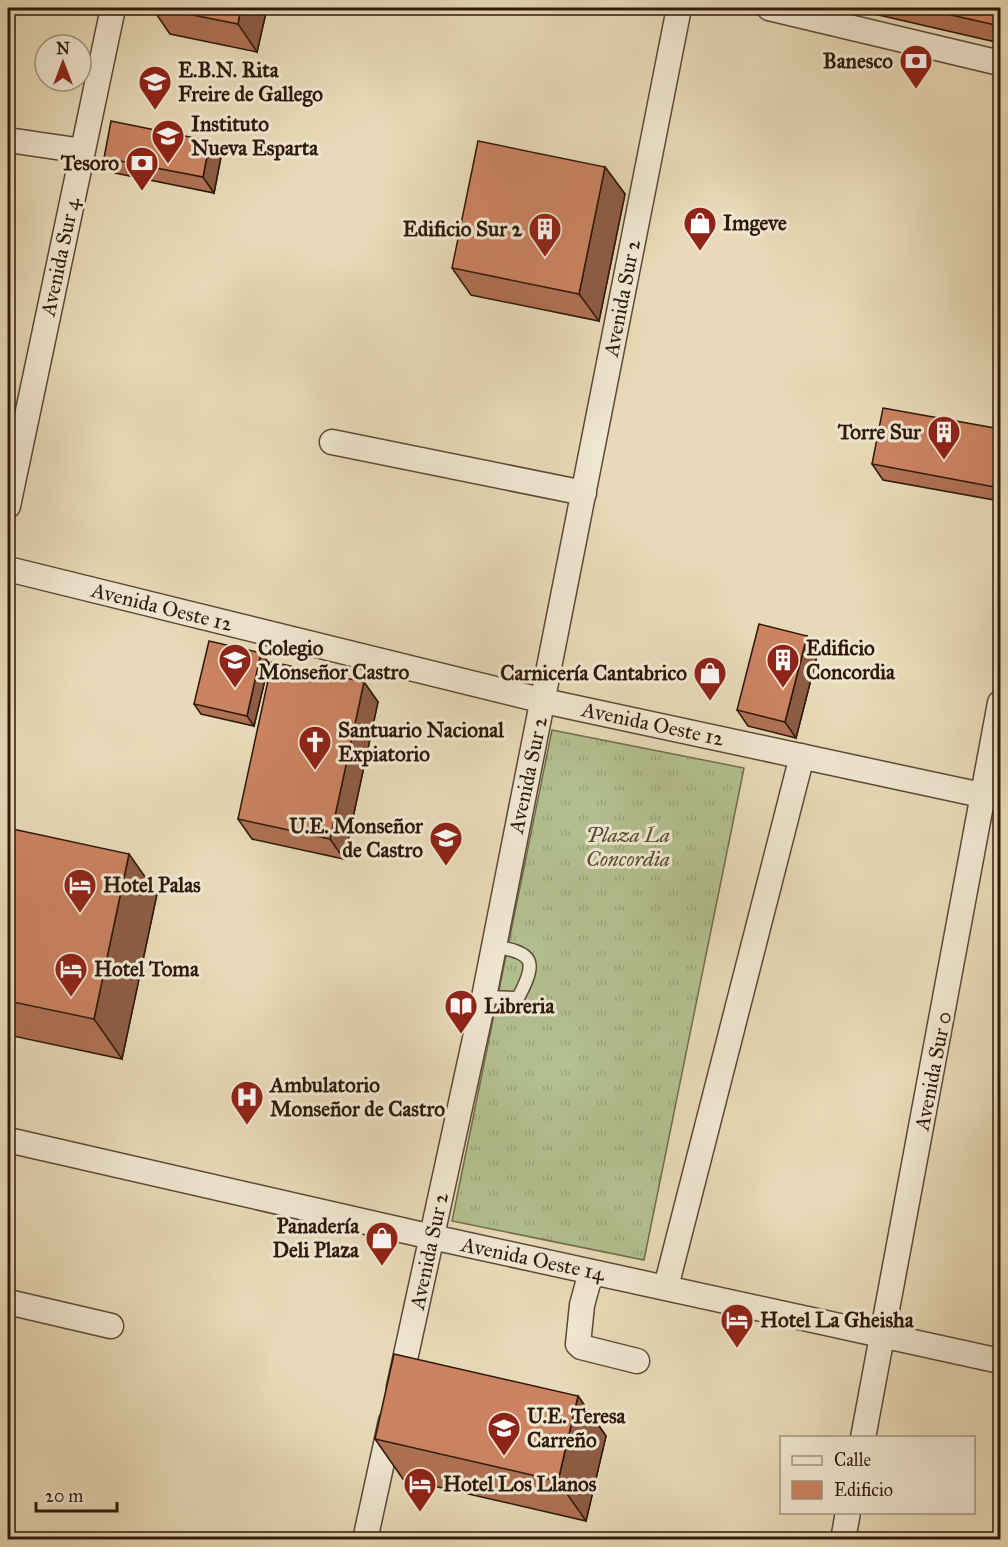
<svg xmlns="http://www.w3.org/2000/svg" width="1008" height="1547" viewBox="0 0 1008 1547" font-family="'IM FELL Great Primer',serif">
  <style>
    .grass { fill: url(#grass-tufts); stroke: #706c4d; stroke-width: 1.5 }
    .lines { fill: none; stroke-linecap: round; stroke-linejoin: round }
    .lane-casing { stroke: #5c4936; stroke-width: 15 }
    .street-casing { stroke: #5c4936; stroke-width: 27 }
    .lane { stroke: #f0e7d1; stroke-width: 12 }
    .street { stroke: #f0e7d1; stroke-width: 24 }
    .wall { fill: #af7154; stroke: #2e190a; stroke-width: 1.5 }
    .shaded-wall { fill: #8e5c45; stroke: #2e190a; stroke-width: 1.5 }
    .building { fill: #cb8362; stroke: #2e190a; stroke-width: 1.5 }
    .labels { text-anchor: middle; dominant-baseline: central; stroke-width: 6; stroke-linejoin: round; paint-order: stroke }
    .poi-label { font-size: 21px; font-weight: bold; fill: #2e190a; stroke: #f0e7d1; text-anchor: start }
    .street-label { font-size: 21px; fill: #2e190a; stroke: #f0e7d1 }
    .park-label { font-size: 21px; font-style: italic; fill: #564b32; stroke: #f0e7d1 }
  </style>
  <defs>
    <pattern id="grass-tufts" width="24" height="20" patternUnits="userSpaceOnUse" patternTransform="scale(1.5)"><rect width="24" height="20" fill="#b3c090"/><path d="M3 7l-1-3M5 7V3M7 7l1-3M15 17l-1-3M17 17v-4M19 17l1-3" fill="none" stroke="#9aa47b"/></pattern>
  </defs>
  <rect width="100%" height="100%" fill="#e8dab8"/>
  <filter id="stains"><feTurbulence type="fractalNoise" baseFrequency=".00333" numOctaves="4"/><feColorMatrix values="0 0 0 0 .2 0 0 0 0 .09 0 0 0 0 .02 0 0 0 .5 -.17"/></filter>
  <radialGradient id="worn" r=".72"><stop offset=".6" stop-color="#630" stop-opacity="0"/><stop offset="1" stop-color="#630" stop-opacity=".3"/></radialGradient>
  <path class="grass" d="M552 730 744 768 644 1260 452 1221Z"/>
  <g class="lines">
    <g class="lane-casing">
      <path id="lane" d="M484 997 518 998C538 960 534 953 493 946"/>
    </g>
    <g class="street-casing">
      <path id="street" d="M769 8 1000 63
        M8 140 83 151
        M332 442 584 493
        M8 506 113 8
        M8 569 544 701 1000 799
        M8 1140 432 1237 1000 1361
        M591 1272 582 1305 578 1344 581 1347 637 1361
        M666 1287 802 756
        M8 1302 111 1326
        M399 1387 484 997 679 8
        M863 1438 1000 703
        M365 1540 391 1421
        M843 1540 848 1512"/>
    </g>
    <use href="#lane" class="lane"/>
    <use href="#street" class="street"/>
  </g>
  <path class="wall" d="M152 8H267L257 52 170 34Z
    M866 8H1000V43L870 13Z
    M210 141 221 157 214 193 115 173 104 158Z
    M605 167 625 194 599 321 471 295 452 268Z
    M1000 429V501L883 480 872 464Z
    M818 652 796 738 748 726 737 710Z
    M269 663 254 726 201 714 194 704Z
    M364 682 378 702 344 859 252 839 238 819Z
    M8 828 157 894 122 1059 8 1035Z
    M578 1396 606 1436 586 1521 403 1479 375 1439Z"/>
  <path class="shaded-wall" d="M241 8H267L257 52 238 24Z
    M210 141 221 157 214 193 203 177Z
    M605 167 625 194 599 321 579 294Z
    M807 636 818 652 796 738 785 722Z
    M261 653 269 663 254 726 247 716Z
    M364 682 378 702 344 859 330 839Z
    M129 854 157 894 122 1059 94 1019Z
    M578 1396 606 1436 586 1521 558 1481Z"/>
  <path class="building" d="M158 8H241L238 24Z
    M920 8H1000V26Z
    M111 121 210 141 203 177 104 158Z
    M478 141 605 167 579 294 452 268Z
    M883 408 1000 429V488L872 464Z
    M759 624 807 636 785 722 737 710Z
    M209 641 261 653 247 716 194 704Z
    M272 662 364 682 330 839 238 819Z
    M8 828 129 854 94 1019 8 1001Z
    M394 1354 578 1396 558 1481 375 1439Z"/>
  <defs>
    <g id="bank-pin" transform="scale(1.725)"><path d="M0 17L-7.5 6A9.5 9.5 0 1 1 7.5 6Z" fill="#8f2418" stroke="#f0e7d1"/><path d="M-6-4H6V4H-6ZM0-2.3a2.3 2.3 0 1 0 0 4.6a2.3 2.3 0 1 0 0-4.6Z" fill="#fff"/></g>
    <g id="school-pin" transform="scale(1.725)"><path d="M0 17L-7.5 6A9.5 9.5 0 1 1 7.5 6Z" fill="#8f2418" stroke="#f0e7d1"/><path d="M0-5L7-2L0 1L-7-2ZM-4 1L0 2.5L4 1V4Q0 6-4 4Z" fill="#fff"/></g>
    <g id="university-pin" transform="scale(1.725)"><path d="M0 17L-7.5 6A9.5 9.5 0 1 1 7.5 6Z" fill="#8f2418" stroke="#f0e7d1"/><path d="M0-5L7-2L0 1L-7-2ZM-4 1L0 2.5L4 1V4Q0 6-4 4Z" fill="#fff"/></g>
    <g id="shop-pin" transform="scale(1.725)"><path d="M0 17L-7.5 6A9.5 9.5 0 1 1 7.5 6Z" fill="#8f2418" stroke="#f0e7d1"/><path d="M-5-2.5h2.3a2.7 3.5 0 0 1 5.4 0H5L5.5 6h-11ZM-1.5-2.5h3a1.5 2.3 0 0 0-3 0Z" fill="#fff"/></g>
    <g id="building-pin" transform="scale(1.725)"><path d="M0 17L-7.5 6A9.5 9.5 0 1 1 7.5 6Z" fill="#8f2418" stroke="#f0e7d1"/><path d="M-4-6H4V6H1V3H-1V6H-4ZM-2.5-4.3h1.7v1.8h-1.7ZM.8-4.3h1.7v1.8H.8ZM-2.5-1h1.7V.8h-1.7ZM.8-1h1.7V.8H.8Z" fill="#fff"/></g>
    <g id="church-pin" transform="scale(1.725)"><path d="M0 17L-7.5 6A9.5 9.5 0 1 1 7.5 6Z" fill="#8f2418" stroke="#f0e7d1"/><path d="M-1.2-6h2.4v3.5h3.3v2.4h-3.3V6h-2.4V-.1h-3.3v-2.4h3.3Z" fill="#fff"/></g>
    <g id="hotel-pin" transform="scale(1.725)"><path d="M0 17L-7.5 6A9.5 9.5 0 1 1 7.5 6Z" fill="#8f2418" stroke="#f0e7d1"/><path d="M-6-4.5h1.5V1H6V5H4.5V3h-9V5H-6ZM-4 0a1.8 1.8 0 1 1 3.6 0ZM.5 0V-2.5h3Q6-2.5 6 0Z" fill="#fff"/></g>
    <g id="library-pin" transform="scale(1.725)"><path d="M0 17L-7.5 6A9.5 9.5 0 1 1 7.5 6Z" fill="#8f2418" stroke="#f0e7d1"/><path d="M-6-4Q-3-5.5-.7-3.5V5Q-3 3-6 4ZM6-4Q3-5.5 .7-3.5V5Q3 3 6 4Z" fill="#fff"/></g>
    <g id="hospital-pin" transform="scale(1.725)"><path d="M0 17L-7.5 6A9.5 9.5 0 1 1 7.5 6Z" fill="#8f2418" stroke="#f0e7d1"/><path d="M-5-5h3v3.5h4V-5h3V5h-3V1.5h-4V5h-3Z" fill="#fff"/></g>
  </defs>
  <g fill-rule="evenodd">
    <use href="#bank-pin" x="916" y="61"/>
    <use href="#school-pin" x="155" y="82"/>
    <use href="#university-pin" x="168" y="136"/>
    <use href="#bank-pin" x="142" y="163"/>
    <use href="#shop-pin" x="700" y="223"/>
    <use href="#building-pin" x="545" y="229"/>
    <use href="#building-pin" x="944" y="432"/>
    <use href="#school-pin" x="235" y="660"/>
    <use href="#building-pin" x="783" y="660"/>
    <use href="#shop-pin" x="710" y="673"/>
    <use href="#church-pin" x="315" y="742"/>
    <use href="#school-pin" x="446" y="838"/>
    <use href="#hotel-pin" x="80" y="885"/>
    <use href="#hotel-pin" x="71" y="969"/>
    <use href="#library-pin" x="461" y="1006"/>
    <use href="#hospital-pin" x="247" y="1097"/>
    <use href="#shop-pin" x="382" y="1238"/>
    <use href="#hotel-pin" x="737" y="1320"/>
    <use href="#school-pin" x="504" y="1428"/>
    <use href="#hotel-pin" x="420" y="1484"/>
  </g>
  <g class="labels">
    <g class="poi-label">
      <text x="893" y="61" text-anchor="end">Banesco</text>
      <text x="178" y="70">E.B.N. Rita<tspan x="178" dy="24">Freire de Gallego</tspan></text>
      <text x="191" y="124">Instituto<tspan x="191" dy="24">Nueva Esparta</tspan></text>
      <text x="119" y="163" text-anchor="end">Tesoro</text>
      <text x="723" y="223">Imgeve</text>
      <text x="522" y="229" text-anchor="end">Edificio Sur 2</text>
      <text x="921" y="432" text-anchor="end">Torre Sur</text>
      <text x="258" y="648">Colegio<tspan x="258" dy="24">Monseñor Castro</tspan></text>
      <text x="806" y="648">Edificio<tspan x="806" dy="24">Concordia</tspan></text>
      <text x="687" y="673" text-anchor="end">Carnicería Cantabrico</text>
      <text x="338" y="730">Santuario Nacional<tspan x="338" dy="24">Expiatorio</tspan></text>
      <text x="423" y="826" text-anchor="end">U.E. Monseñor<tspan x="423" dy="24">de Castro</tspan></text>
      <text x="103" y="885">Hotel Palas</text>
      <text x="94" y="969">Hotel Toma</text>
      <text x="484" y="1006">Libreria</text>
      <text x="270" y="1085">Ambulatorio<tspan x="270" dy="24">Monseñor de Castro</tspan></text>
      <text x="359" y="1226" text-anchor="end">Panadería<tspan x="359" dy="24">Deli Plaza</tspan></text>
      <text x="760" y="1320">Hotel La Gheisha</text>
      <text x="527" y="1416">U.E. Teresa<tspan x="527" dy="24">Carreño</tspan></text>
      <text x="443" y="1484">Hotel Los Llanos</text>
    </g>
    <g class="street-label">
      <text transform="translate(60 257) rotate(-78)">Avenida Sur 4</text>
      <text transform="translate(622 298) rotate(-79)">Avenida Sur 2</text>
      <text transform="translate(162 607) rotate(14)">Avenida Oeste 12</text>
      <text transform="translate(653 724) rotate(12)">Avenida Oeste 12</text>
      <text transform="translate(528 775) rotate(-78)">Avenida Sur 2</text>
      <text transform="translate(933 1071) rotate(-79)">Avenida Sur 0</text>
      <text transform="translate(429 1251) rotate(-78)">Avenida Sur 2</text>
      <text transform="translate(533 1259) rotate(12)">Avenida Oeste 14</text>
    </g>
    <g class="park-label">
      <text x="628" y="835">Plaza La<tspan x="628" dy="24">Concordia</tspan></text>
    </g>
  </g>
  <rect width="1008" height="1547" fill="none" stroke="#e8dab8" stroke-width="30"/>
  <rect x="9" y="9" width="990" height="1529" fill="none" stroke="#2e190a" stroke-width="3"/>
  <rect x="15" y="15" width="978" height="1517" fill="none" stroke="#2e190a" stroke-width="1.5"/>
  <rect x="780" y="1436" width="195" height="78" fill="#f0e7d1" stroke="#a29581" stroke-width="1.5"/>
  <rect x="792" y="1456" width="30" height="9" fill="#f0e7d1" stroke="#a29581" stroke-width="1.5"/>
  <text x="834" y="1466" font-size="18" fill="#2e190a">Calle</text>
  <rect x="792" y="1481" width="30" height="18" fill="#cb8362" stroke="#a29581" stroke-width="1.5"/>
  <text x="834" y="1496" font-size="18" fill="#2e190a">Edificio</text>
  <g transform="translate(63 63)"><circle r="28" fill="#f0e7d1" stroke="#a29581" stroke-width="1.5"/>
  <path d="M0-4.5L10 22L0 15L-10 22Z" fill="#8f2418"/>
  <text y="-9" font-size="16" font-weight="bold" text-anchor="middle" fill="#2e190a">N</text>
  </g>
  <path d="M36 1502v9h81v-9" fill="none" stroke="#2e190a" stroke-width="3"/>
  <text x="45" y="1502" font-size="18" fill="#2e190a" stroke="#f0e7d1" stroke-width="4.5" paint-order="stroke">20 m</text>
  <rect width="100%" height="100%" filter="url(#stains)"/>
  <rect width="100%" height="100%" fill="url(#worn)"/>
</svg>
